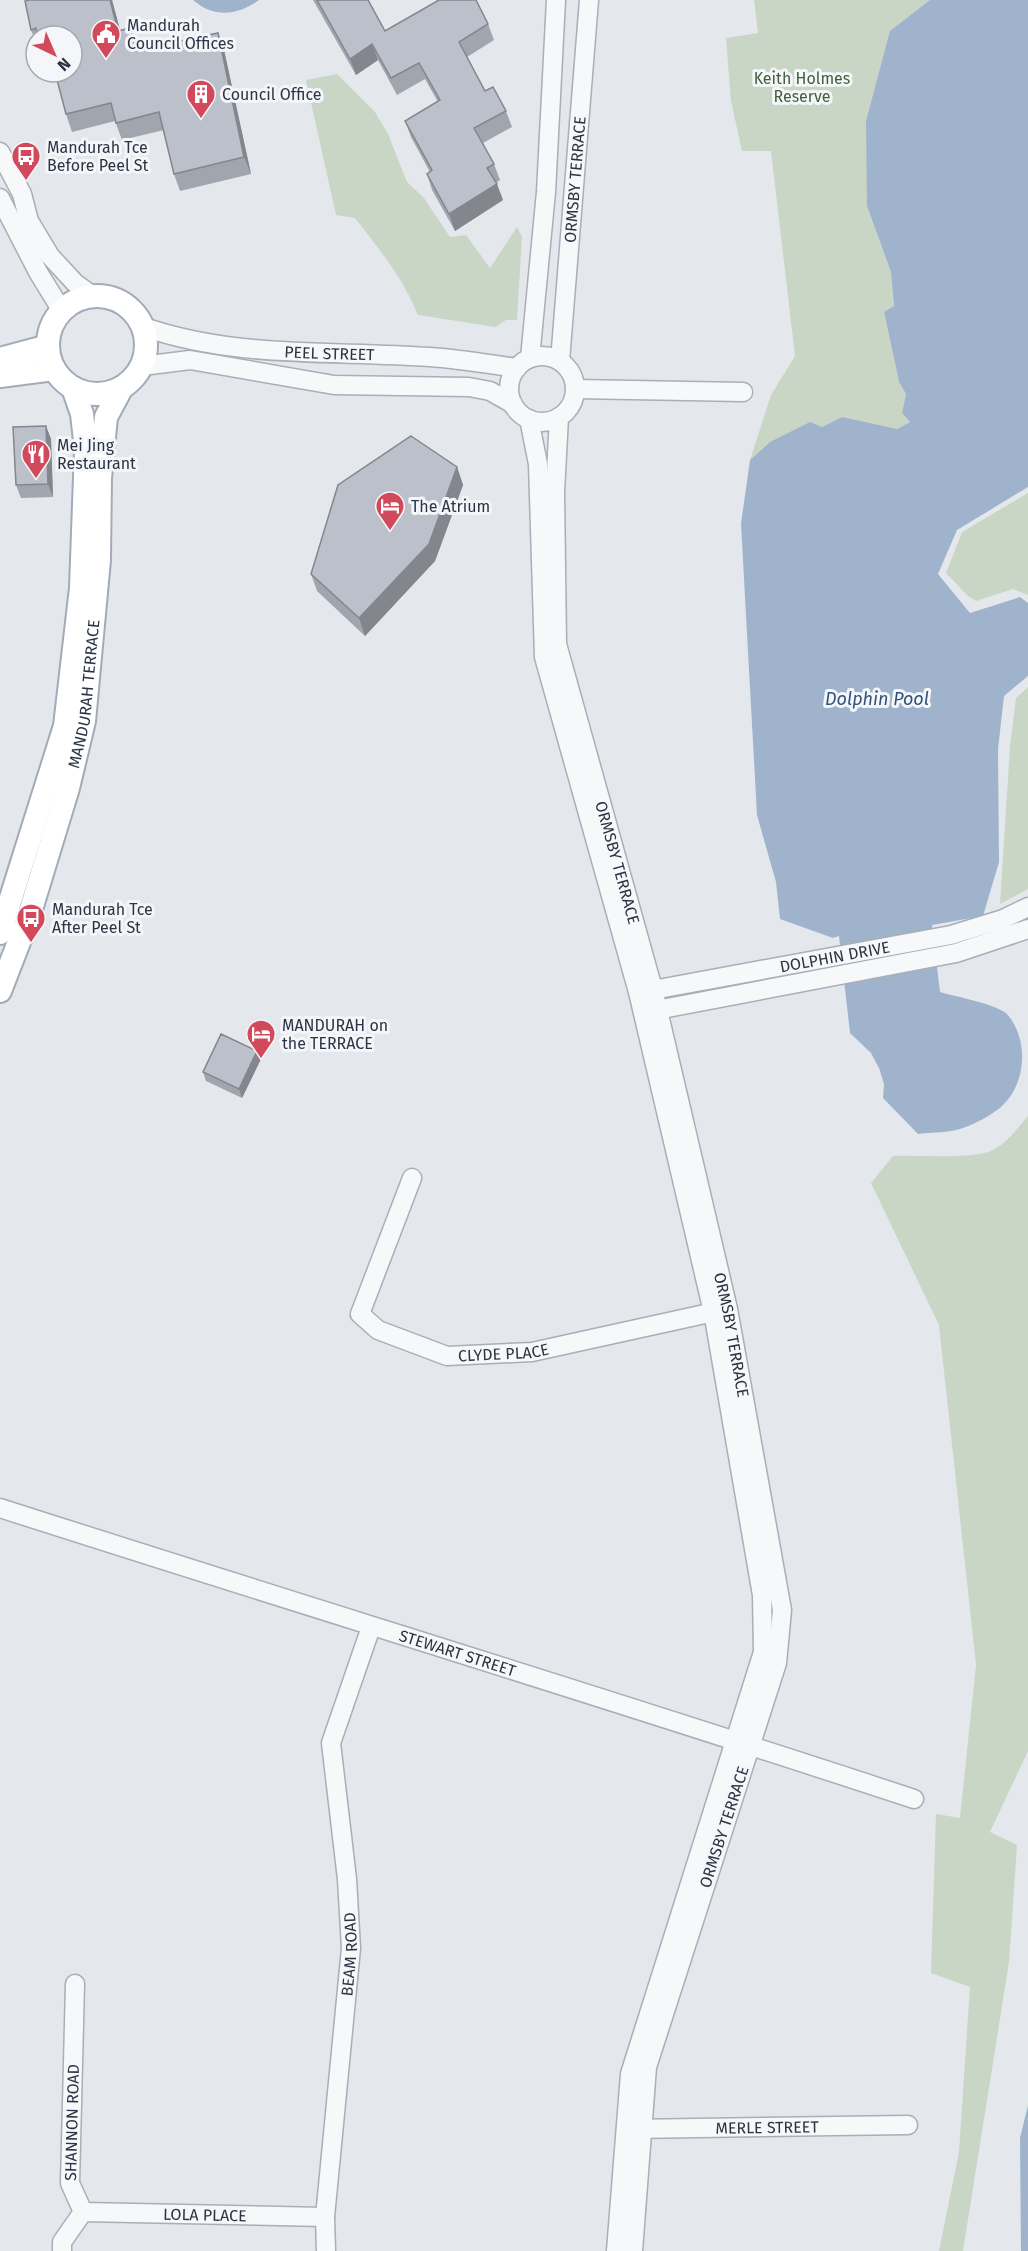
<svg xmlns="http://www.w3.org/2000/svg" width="1028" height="2251" viewBox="0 0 1028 2251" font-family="'Fira Sans',sans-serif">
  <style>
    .green { fill: #c9d6c5 }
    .water { fill: #9fb4cc }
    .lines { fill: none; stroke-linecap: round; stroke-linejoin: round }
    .minor-casing { stroke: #a9aeb7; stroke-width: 21 }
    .major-casing { stroke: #a3abb8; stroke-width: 26 }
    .minor { stroke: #f7f8fa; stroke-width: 18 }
    .major { stroke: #fff; stroke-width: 22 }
    .wall { fill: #a1a5ae }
    .shaded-wall { fill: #83868d }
    .building { fill: #bbc0ca; stroke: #83868d; stroke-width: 1.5 }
    .labels { text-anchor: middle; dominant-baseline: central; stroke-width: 6; stroke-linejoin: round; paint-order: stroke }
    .poi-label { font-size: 16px; fill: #2b3445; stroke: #f4f6f9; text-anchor: start }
    .park-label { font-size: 16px; fill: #3f6138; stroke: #f4f6f9 }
    .street-label { font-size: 16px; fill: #2b3445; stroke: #f4f6f9 }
    .water-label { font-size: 18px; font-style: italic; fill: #34527a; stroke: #f4f6f9 }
  </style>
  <rect width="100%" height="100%" fill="#e4e7ec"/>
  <path class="green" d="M754 0H930L867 206 891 272 894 306 884 313 899 382 906 394 902 413 910 422 897 429H887L842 417 822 427 770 442 750 460 771 395 795 356 771 151H742L731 101 726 38 758 33Z
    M337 74 375 112 388 134 407 182 424 198 450 237 466 235 490 268 517 227 522 237 517 320H506L496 327 418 315C403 278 379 249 355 218L336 215 306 80Z
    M1028 493V595L1013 589 976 601 968 596 946 573 962 532Z
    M1028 687V889L1000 904 1010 747 1016 698Z
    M1028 1116V1751L990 1832 1017 1845 1009 1962 963 2251H939L959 2152 970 1987 931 1973 936 1814 960 1818 976 1665 939 1325 871 1183 893 1156C917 1155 977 1160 995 1149 1009 1141 1018 1127 1028 1116Z"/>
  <path class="water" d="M193 0H259C237 16 214 18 193 0Z
    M930 0H1028V487L957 530 938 574 970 613 1020 597 1028 603V676L1004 696 998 749 999 862 983 916 932 925 940 992C957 997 992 1003 1006 1013 1028 1036 1028 1081 1003 1105 994 1114 975 1124 963 1128 950 1133 932 1132 918 1134L883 1098 884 1084 879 1068 871 1053 850 1033 839 936 833 938 780 919 776 882 757 815 741 524 750 460 770 442 810 422 822 427 842 417 897 429 910 422 902 413 906 394 899 382 884 312 894 306 891 272 867 206 866 121 890 31Z
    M1028 2105V2251H1021L1020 2138Z"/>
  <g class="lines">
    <g class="minor-casing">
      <g id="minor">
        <path d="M0 152 22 194 29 221 50 256 75 283 93 296"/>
        <path d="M0 198 38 272 62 311"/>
        <path id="s1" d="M144 327C237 359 333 350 430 357 459 359 488 364 517 368"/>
        <circle cx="542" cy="389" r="33"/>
        <path d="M530 358 546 192 556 0"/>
        <path id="s2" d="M560 361 589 0"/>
        <path d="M142 366 190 360 334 385 469 387 490 391 513 404"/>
        <path d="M575 389 743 392"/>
        <path id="s3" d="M559 417 555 492 557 644 653 989 728 1309 782 1610 777 1663 647 2067 633 2251"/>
        <path d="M529 419 538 464 544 657 638 992 713 1312 762 1595 763 1652 630 2074 616 2251"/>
        <path id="s4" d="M642 992 951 935 1003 919 1028 907"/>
        <path d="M646 1012 956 953 1028 929"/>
        <path id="s5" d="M412 1178 360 1314 378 1330 447 1356 532 1352 723 1310"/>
        <path id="s6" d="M0 1508C305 1606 611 1699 914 1799"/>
        <path id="s7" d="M631 2129 908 2125"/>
        <path id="s8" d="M83 2212 325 2217"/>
        <path id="s9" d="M62 2251V2242L83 2212 70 2183 75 1984"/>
        <path id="s10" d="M326 2251 325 2217 351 1948 347 1879 331 1743 371 1627"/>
      </g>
    </g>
    <g class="major-casing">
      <g id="major">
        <circle cx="97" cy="345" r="49"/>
        <path d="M0 359 48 346"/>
        <path d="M0 376 54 369"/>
        <path d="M0 933 65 726 81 588 86 449 82 414 73 388"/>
        <path id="s11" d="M0 991 29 916 68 788 84 721 99 560 100 478 106 417 121 389"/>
      </g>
    </g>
    <use href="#minor" class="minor"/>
    <use href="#major" class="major"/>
  </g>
  <path class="wall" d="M29 0H112L120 31 136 45 137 51 218 33 224 50 251 174 180 191 174 174 164 130 122 140 115 121 72 132 66 114 56 77 50 79 48 72H72V36H36V42L31 30Z
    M313 0H368L385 31 488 24 494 40 467 57 485 91 506 111 512 127 483 143 494 164 500 180 496 183 503 200 455 231 432 190 427 174 430 172 411 137 405 121 438 102 425 79 397 95 378 60 356 75Z
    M46 426 51 439 53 497 21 498 16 485Z
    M457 467 463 485 435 561 365 636 317 591 311 574Z
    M261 1059 242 1098 206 1081 203 1072Z"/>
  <path class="shaded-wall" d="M110 0H112L125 48 118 31Z
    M130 28 136 45 141 68 135 51Z
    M218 33 224 50 251 174 244 157Z
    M372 44 378 60 356 75 350 59Z
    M497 184 503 200 455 231 449 214Z
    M46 426 51 439 53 497 48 484Z
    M457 467 463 485 435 561 365 636 359 618Z
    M257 1051 261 1059 242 1098 239 1089Z"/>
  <path class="building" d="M29 0H110L118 31 130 28 135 51 218 33 244 157 174 174 159 112 116 123 111 103 66 114 55 72H72V36H38L36 28 31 30 25 1Z
    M317 0H368L385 31 439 0H476L488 24 459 42 485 91 493 87 506 111 474 128 494 164 487 168 497 184 449 214 427 174 432 170 405 121 440 100 419 63 391 78 372 44 350 59Z
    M46 426 48 484 16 485 13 427Z
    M411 436 457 467 429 544 359 618 311 574 338 485Z
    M221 1034 257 1051 239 1089 203 1072Z"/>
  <defs>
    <g id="civic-pin" transform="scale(1.5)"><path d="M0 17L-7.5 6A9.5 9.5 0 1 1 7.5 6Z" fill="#d1495b" stroke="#f4f6f9"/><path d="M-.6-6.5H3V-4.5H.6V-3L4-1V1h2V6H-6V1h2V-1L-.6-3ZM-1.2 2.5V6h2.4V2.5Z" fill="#fff"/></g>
    <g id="building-pin" transform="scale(1.5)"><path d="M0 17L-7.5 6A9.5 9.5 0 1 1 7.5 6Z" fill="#d1495b" stroke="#f4f6f9"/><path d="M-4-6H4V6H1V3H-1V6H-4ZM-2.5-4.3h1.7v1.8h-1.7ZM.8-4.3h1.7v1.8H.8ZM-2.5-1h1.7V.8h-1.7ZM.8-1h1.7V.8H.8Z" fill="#fff"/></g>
    <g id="bus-pin" transform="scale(1.5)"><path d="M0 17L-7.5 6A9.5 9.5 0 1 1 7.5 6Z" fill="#d1495b" stroke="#f4f6f9"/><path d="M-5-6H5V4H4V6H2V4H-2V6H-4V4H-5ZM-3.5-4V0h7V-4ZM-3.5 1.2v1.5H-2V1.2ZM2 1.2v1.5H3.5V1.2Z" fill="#fff"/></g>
    <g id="restaurant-pin" transform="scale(1.5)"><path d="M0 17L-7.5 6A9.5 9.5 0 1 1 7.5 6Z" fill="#d1495b" stroke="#f4f6f9"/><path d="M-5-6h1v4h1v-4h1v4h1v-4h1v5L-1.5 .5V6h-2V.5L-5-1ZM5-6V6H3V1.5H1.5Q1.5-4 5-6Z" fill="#fff"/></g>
    <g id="hotel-pin" transform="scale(1.5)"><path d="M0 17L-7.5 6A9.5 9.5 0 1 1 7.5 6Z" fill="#d1495b" stroke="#f4f6f9"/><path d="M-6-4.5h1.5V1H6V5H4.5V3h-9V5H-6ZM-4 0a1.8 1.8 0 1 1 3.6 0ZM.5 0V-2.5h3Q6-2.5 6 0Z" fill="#fff"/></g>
  </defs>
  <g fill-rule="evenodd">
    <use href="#civic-pin" x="106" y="34"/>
    <use href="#building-pin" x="201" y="94"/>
    <use href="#bus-pin" x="26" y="156"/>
    <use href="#restaurant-pin" x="36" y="454"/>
    <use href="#hotel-pin" x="390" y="506"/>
    <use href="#bus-pin" x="31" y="918"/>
    <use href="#hotel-pin" x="261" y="1034"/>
  </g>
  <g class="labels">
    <g class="poi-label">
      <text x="127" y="25">Mandurah<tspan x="127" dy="18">Council Offices</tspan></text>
      <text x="222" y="94">Council Office</text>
      <text x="47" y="147">Mandurah Tce<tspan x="47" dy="18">Before Peel St</tspan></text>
      <text x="57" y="445">Mei Jing<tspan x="57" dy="18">Restaurant</tspan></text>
      <text x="411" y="506">The Atrium</text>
      <text x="52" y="909">Mandurah Tce<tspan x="52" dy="18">After Peel St</tspan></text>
      <text x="282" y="1025">MANDURAH on<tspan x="282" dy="18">the TERRACE</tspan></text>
    </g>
    <g class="park-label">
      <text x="802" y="78">Keith Holmes<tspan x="802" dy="18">Reserve</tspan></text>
    </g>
    <g class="street-label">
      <text stroke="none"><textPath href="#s2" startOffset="182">ORMSBY TERRACE</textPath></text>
      <text stroke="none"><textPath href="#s1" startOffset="188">PEEL STREET</textPath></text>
      <text stroke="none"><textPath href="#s11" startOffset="310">MANDURAH TERRACE</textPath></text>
      <text stroke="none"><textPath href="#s3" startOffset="454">ORMSBY TERRACE</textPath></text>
      <text stroke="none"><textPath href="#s4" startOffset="196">DOLPHIN DRIVE</textPath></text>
      <text stroke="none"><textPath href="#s3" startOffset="940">ORMSBY TERRACE</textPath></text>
      <text stroke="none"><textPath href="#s5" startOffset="300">CLYDE PLACE</textPath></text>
      <text stroke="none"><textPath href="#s6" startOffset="480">STEWART STREET</textPath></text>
      <text transform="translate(724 1827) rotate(-72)">ORMSBY TERRACE</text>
      <text stroke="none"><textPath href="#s10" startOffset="298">BEAM ROAD</textPath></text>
      <text stroke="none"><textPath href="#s9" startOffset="138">SHANNON ROAD</textPath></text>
      <text stroke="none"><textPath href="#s7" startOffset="136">MERLE STREET</textPath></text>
      <text stroke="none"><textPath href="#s8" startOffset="122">LOLA PLACE</textPath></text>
    </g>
    <g class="water-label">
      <text x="877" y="699">Dolphin Pool</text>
    </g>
  </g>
  <g transform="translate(54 54) rotate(136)"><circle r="28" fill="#f4f6f9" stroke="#a4a8b1" stroke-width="1.5"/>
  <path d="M0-4.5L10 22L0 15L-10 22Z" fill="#d1495b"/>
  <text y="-9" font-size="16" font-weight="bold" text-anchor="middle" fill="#2b3445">N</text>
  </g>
</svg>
